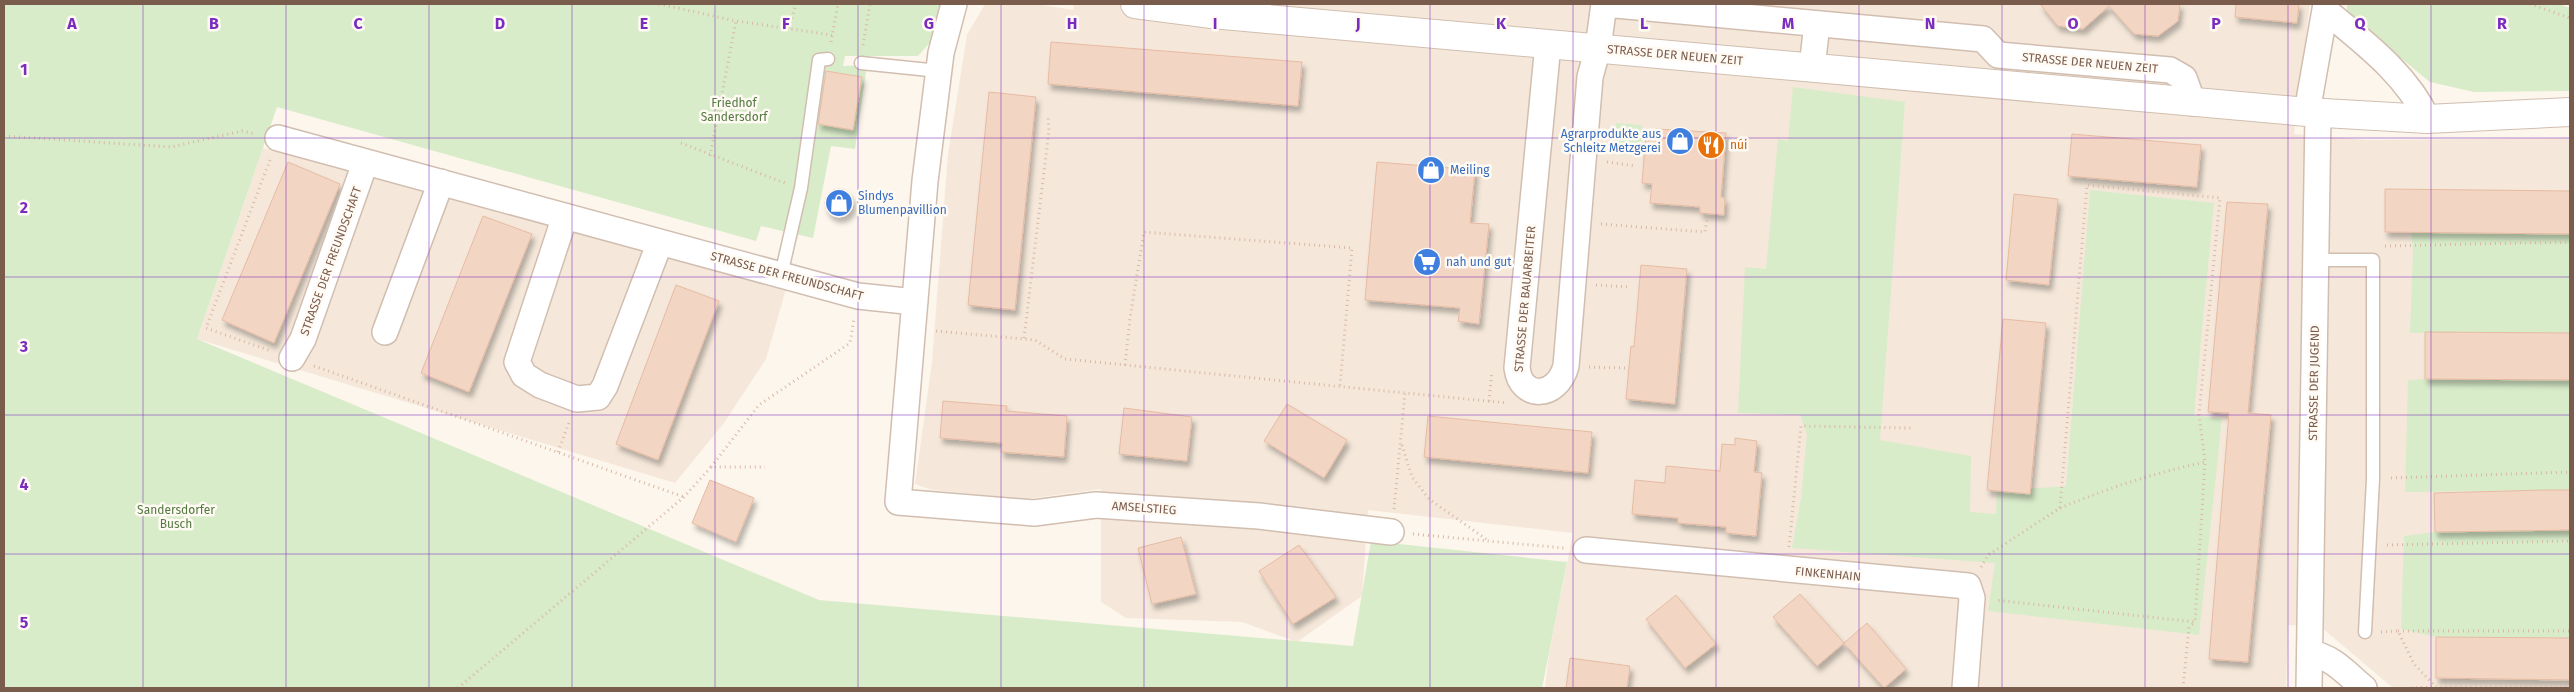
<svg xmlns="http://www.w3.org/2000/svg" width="2574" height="692" viewBox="0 0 2574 692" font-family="'Fira Sans',sans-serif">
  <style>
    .residential { fill: #f5e8da }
    .green { fill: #d8ecc9 }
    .building { fill: #f3d5c3; stroke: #e6bba3; filter: url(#shadow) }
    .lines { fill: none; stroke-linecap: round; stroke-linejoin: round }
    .service-casing { stroke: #d1beb0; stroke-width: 15 }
    .minor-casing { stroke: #d1beb0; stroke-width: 28 }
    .tertiary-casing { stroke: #d1beb0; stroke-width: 30 }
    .path { stroke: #d9b8a5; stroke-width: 3; stroke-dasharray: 1 4; stroke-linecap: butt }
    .service { stroke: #fff; stroke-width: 12 }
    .minor { stroke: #fff; stroke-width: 25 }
    .tertiary { stroke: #fff; stroke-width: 28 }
    .grid { fill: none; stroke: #7b2cbf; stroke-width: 1; stroke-opacity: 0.55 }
    .labels { text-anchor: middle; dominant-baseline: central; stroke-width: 5; stroke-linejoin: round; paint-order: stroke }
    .street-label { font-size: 12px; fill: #7a5c4d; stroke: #fffaf3 }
    .park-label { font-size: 12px; fill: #537a41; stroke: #fffaf3 }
    .shop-label { font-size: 12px; fill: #366cbe; stroke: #fffaf3; text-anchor: start }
    .food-label { font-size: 12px; fill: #c56008; stroke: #fffaf3; text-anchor: start }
    .grid-label { font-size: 16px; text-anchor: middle; font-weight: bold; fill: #7b2cbf; stroke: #fffaf3; stroke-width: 5; stroke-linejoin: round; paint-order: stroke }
  </style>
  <defs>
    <filter id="shadow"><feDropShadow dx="3" dy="5.5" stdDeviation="2.5" flood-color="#0004"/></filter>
  </defs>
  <rect width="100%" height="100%" fill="#fdf6ec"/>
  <path class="residential" d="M985 4H1037L1073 10 1074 4H2310L2294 134 2367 140 2570 138V688H2393L2321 627 2288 625 2286 688H1545L1549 654 1573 533 1368 510 1362 596 1297 642 1242 622 1126 618 1101 602V489L1026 499 932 490 915 484 932 362 948 154 967 35Z
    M263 148 635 245 786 289 766 359 724 423 675 483 197 339Z"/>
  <path class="green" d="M4 4H942L934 38 918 56H845L843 66 867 65 855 149 831 146 813 238 761 226 756 241 277 107 197 339 819 600 1353 646 1371 541 1567 562 1542 688H4Z
    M2347 4H2559L2570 8V91L2474 92 2430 82 2347 14Z
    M1793 87 1905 102 1880 440 1971 456 1970 512 1996 514 1997 491 2066 486 2090 190 2214 203 2194 415 2222 419 2199 635 1988 611 1995 563 1792 548 1801 498 1807 434 1800 415 1738 413 1745 267 1766 269 1778 139 1788 141Z
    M1616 123 1642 125 1640 156 1614 154Z
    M2411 232 2570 234V333H2410L2413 251Z
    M2425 379 2570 380V490L2405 492 2408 380Z
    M2570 530V638L2436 637 2401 629 2404 536 2435 532Z"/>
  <path class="building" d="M2040 4H2180L2178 21 2158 36 2134 34 2109 6 2083 29 2058 26Z
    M2236 4H2299L2297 23 2235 17Z
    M1051 42 1302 62 1298 106 1048 84Z
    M826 71 862 77 853 130 818 124Z
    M989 92 1036 97 1015 310 968 305Z
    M1656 129 1726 133 1721 197 1725 198 1724 215 1700 213V207L1650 203 1652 184 1642 183 1646 134 1655 135Z
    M2072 134 2201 145 2197 187 2068 176Z
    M288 162 340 184 274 343 222 320Z
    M1377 162 1475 170 1470 223 1489 224 1479 324 1458 321 1460 308 1365 300Z
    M825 203a14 14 0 1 1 28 0a14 14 0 1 1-28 0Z
    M2385 189 2570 191V234L2385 232Z
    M2014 194 2058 199 2049 285 2006 280Z
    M2227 202 2268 204 2248 413 2271 415 2248 662 2209 659 2229 413 2208 412Z
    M483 216 532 234 469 392 421 373Z
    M1641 265 1687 269 1675 404 1626 399 1631 346 1634 347Z
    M676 285 719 301 658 460 616 444Z
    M2003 319 2046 323 2030 494 1987 490Z
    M2425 332 2570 333V380L2425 379Z
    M943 401 1007 406 1006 411 1067 416 1064 457 1001 452 1002 443 940 438Z
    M1287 404 1347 440 1324 478 1264 441Z
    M1124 408 1192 417 1187 461 1119 454Z
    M1428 416 1592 432 1588 473 1424 457Z
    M1735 438 1757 441 1754 472 1762 473 1756 536 1726 533V527L1678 523V518L1632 514 1635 480 1665 483 1666 466 1720 471 1722 444 1735 445Z
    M710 480 754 498 736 542 692 523Z
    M2545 490H2570V530L2435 532 2434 493Z
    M1181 537 1196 594 1152 604 1138 548Z
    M1299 545 1336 597 1293 624 1259 571Z
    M1800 594 1844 643 1817 666 1773 617Z
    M1676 595 1716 644 1685 668 1646 619Z
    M1867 623 1906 669 1884 688 1844 643Z
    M2436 637 2570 638V680L2436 678Z
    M1570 658 1630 666 1627 688H1566Z"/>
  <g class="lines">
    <g class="service-casing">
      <path id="service" d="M861 63 939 71
        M2317 260H2373V479L2365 632
        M781 275 801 188 819 60 828 59"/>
    </g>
    <g class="minor-casing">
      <path id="minor" d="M954 4 941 53 925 181 898 502 1034 513 1096 505 1259 516 1391 532
        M1605 4 1983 39 1998 55 2170 70 2184 78 2193 103
        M2325 10C2362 41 2407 74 2427 119
        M1548 44 1517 368C1521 400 1557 399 1566 366L1590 77 1598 48 1604 4
        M1812 67 1817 24
        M2307 112 2326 4
        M278 138 858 296 915 302
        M565 216 517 362 524 375 540 385 577 399 598 397 605 386 660 242
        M385 332 441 182
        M292 358 303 339 365 163
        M1586 550 1968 586 1972 598 1965 688
        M2310 653C2332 656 2348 675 2364 688
        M2309 688 2318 113"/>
    </g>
    <g class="tertiary-casing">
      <path id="tertiary" d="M1135 4 1212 14 2307 112 2427 119 2570 112"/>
    </g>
    <path class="path" d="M659 4 736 21 832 35
      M2530 4 2570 18
      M789 28 796 4
      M831 42 838 4
      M863 45 870 4
      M4 136 171 147 242 131 256 134
      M681 143 785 183
      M710 156 736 21
      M270 160 206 328 271 351
      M1607 162 1636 166
      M1601 224 1705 232 1707 220
      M2385 246 2570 242
      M1596 285 1630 287
      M936 331 1035 340 1065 359 1405 393
      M1024 338 1049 130 1048 115
      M1125 365 1130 318 1144 232 1352 248 1340 386
      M314 366 684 497
      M1589 367 1625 368
      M1489 401 1492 371
      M1402 445 1412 477 1429 499 1486 539
      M558 452 570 420
      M711 467 759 405 850 343 854 319
      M2391 478 2570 472
      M2060 508C2108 488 2155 473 2205 462
      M1394 509 1405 393 1508 403
      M1413 534 1564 548
      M2387 545 2570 541
      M1789 547 1801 426 1912 428
      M1981 567 1988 555 2060 508 2087 185 2220 198 2199 415 2205 462 2195 622 1995 600
      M2398 631H2570
      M2381 632 2398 631 2414 664 2436 687 2570 686
      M458 688 684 497 711 467H765
      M2183 688 2189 627 2194 623
      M2411 688 2436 687"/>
    <use href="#service" class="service"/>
    <use href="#minor" class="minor"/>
    <use href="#tertiary" class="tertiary"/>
  </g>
  <path class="grid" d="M143 4V688M286 4V688M429 4V688M572 4V688M715 4V688M858 4V688M1001 4V688M1144 4V688M1287 4V688M1430 4V688M1573 4V688M1716 4V688M1859 4V688M2002 4V688M2145 4V688M2288 4V688M2431 4V688M4 138H2570M4 277H2570M4 415H2570M4 554H2570"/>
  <defs>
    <g id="shop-disc" transform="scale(1.4375)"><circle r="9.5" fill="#3f7fe0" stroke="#fffaf3"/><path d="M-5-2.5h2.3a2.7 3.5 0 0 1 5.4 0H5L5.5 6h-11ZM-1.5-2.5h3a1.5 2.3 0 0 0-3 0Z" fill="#fff"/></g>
    <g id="restaurant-disc" transform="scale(1.4375)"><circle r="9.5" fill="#e8710a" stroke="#fffaf3"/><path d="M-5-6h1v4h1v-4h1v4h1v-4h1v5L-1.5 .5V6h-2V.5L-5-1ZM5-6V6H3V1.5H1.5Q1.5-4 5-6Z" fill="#fff"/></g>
    <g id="supermarket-disc" transform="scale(1.4375)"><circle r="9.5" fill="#3f7fe0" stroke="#fffaf3"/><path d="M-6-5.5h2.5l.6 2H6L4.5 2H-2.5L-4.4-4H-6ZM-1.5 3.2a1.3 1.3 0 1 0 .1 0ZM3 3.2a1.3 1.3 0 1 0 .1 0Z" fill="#fff"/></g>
  </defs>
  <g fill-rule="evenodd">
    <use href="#shop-disc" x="1680" y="141"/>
    <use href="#restaurant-disc" x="1711" y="145"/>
    <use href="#shop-disc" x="1431" y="170"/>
    <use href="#shop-disc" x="839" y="203"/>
    <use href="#supermarket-disc" x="1427" y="262"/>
  </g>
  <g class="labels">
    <g class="street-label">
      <text transform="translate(1675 55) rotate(5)">STRASSE DER NEUEN ZEIT</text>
      <text transform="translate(2090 63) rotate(5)">STRASSE DER NEUEN ZEIT</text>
      <text transform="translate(331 261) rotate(-70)">STRASSE DER FREUNDSCHAFT</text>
      <text transform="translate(787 276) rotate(15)">STRASSE DER FREUNDSCHAFT</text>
      <text transform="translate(1525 299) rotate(-85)">STRASSE DER BAUARBEITER</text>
      <text transform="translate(2314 383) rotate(-89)">STRASSE DER JUGEND</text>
      <text transform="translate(1144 508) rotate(4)">AMSELSTIEG</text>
      <text transform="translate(1828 574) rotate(5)">FINKENHAIN</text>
    </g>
    <g class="park-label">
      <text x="734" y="103">Friedhof<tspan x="734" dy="14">Sandersdorf</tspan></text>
      <text x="176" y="510">Sandersdorfer<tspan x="176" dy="14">Busch</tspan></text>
    </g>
    <g class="shop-label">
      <text x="1661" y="134" text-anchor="end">Agrarprodukte aus<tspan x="1661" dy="14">Schleitz Metzgerei</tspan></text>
      <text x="1450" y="170">Meiling</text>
      <text x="858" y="196">Sindys<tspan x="858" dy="14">Blumenpavillion</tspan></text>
      <text x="1446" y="262">nah und gut</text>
    </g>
    <g class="food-label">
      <text x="1730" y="145">núi</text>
    </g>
  </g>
  <g class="grid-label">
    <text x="72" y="29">A</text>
    <text x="214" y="29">B</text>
    <text x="358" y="29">C</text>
    <text x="500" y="29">D</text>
    <text x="644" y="29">E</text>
    <text x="786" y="29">F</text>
    <text x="929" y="29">G</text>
    <text x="1072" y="29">H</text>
    <text x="1215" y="29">I</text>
    <text x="1358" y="29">J</text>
    <text x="1501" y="29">K</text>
    <text x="1644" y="29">L</text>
    <text x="1788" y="29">M</text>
    <text x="1930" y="29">N</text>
    <text x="2073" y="29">O</text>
    <text x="2216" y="29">P</text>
    <text x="2360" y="29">Q</text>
    <text x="2502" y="29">R</text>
    <text x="24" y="75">1</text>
    <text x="24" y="213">2</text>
    <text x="24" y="352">3</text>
    <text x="24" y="490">4</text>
    <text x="24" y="628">5</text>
  </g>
  <rect width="2574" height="692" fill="none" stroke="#7a5c4d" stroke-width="10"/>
</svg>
